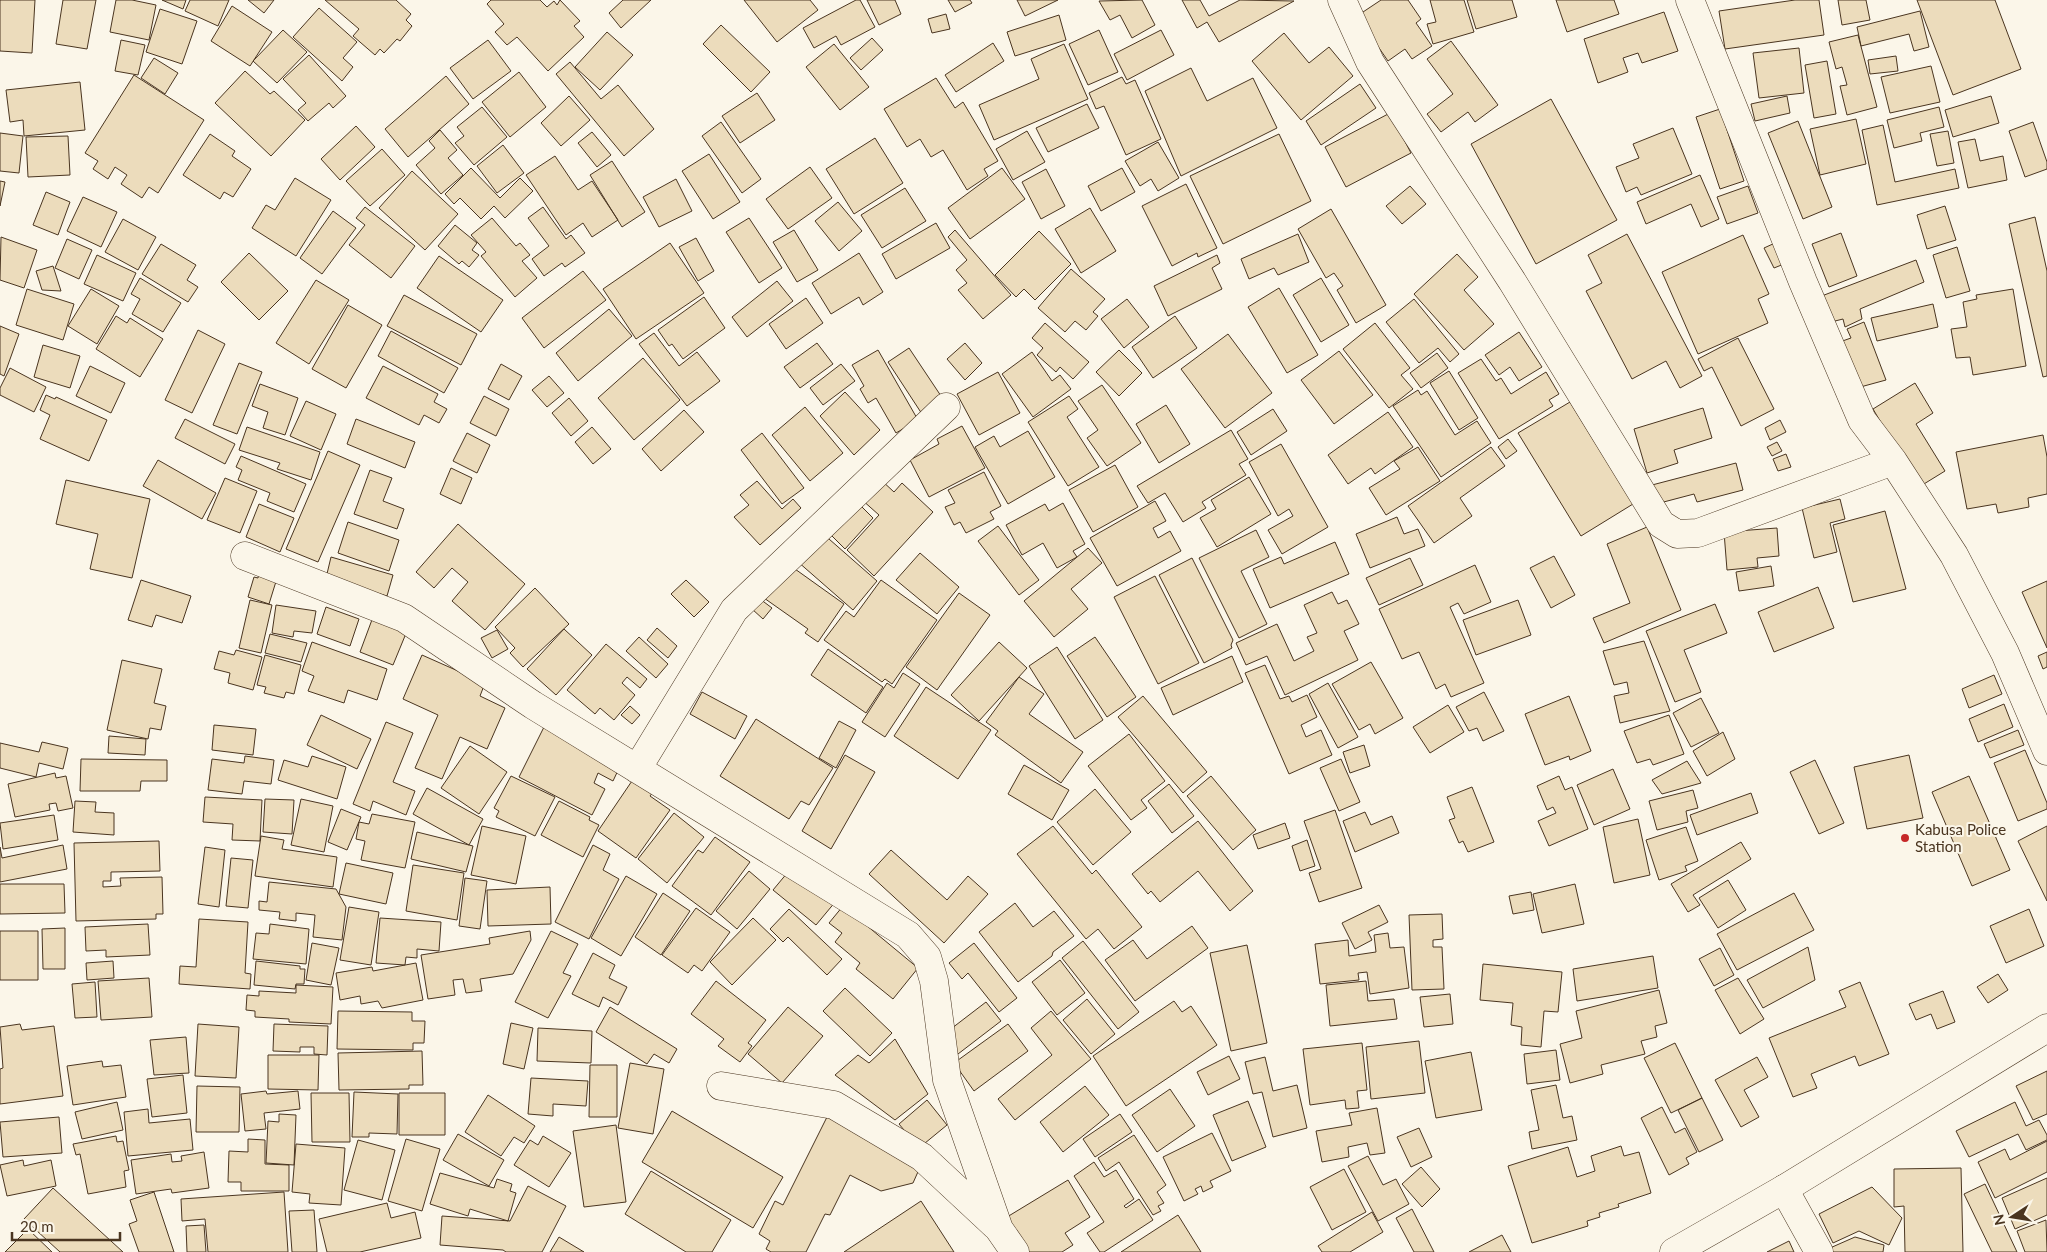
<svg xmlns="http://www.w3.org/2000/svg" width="2047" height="1252" viewBox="0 0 2047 1252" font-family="Lato,sans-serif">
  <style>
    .building { fill: #ecdcbc; stroke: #4a3520 }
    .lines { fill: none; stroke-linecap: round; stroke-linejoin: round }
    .minor-casing { stroke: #4a3520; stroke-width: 29 }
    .tertiary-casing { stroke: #4a3520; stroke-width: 29 }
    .minor { stroke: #fbf6e9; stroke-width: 28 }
    .tertiary { stroke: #fbf6e9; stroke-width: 28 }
    .poi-dot { fill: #c62828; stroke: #fbf6e9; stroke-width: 2 }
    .labels { text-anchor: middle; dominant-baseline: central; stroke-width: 4; stroke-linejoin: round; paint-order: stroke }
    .poi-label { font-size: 15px; fill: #4a3520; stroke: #fbf6e9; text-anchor: start }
  </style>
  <rect width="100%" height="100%" fill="#fbf6e9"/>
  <path class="building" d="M0 0H35L32 53 0 51Z
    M63 0H96L87 49 56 44Z
    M116 0H132L156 5 149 40 110 32Z
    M162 0H186L183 9Z
    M190 0H229L218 26 185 11Z
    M248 0H274L264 13Z
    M325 0H396L411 14 406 20 412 26 400 41 397 39 384 53 380 49 375 55 353 36 359 29Z
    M491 0H540L547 7 554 1 557 5 560 0 580 21 574 26 584 37 548 71 517 37 507 45 495 32 504 24 487 4Z
    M623 0H651L621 28 609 13Z
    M744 0H810L818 10 777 42Z
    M856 0H860L875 27 841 45 836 36 814 48 803 28Z
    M867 0H895L901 14 879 25Z
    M948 0H970L972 3 955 12Z
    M1017 0H1058L1025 16Z
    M1142 0 1155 25 1132 38 1120 15 1110 20 1099 1Z
    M1182 0H1200L1209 16 1240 0 1294 1 1219 42 1207 22 1197 28Z
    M1381 0H1408L1421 19 1416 23 1432 46 1412 59 1405 49 1388 61 1357 16Z
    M1430 0H1464L1474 32 1433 44 1427 24 1436 22Z
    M1467 0H1512L1517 17 1476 29Z
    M1556 0H1614L1619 14 1567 32Z
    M1795 0H1819L1824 35 1725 49 1719 11Z
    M1838 0H1866L1870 20 1842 25Z
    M1917 0H1995L2021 69 1953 95Z
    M232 6 272 32 250 66 211 41Z
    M319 8 357 42 343 58 353 67 342 81 293 37Z
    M160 9 197 21 182 64 146 52Z
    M1920 11 1929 47 1914 51 1909 34 1861 46 1857 27Z
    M1664 12 1678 51 1642 63 1638 53 1623 58 1628 72 1598 83 1584 39Z
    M946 14 950 29 932 33 928 19Z
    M1059 15 1066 40 1015 56 1007 32Z
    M721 25 770 72 751 92 703 44Z
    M283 30 307 52 277 83 253 61Z
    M1099 30 1118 72 1088 85 1069 44Z
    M1161 30 1174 55 1127 80 1114 54Z
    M607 32 633 55 600 90 575 67Z
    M1284 33 1309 63 1329 47 1353 76 1301 120 1252 61Z
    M1858 35 1877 107 1847 115 1840 86 1847 85 1842 67 1836 69 1829 42Z
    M872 38 883 50 861 70 850 58Z
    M121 40 145 45 138 75 115 71Z
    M488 40 511 71 473 99 450 68Z
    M1451 41 1498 105 1475 122 1468 112 1441 132 1427 114 1453 94 1427 59Z
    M993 43 1004 61 956 92 945 75Z
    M834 44 869 87 840 110 806 67Z
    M1064 44 1088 99 994 140 979 105 1039 79 1031 59Z
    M1799 48 1804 93 1759 98 1753 53Z
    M309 55 346 96 333 108 329 103 308 121 298 110 306 103 283 79Z
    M1896 56 1898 71 1870 74 1868 60Z
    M154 58 178 73 165 94 141 78Z
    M1827 61 1836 114 1814 118 1805 65Z
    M570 62 601 99 618 85 654 129 624 156 556 74Z
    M1931 66 1940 102 1890 113 1881 77Z
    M1191 68 1207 101 1253 78 1277 128 1181 176 1145 91Z
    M245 71 270 94 274 91 305 120 271 156 215 103Z
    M519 72 546 107 510 137 482 102Z
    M134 75 204 120 158 193 149 187 142 198 121 184 127 175 115 167 108 179 93 169 98 161 85 153Z
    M446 76 469 104 408 157 385 129Z
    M1122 77 1126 84 1135 80 1161 139 1126 155 1104 106 1096 109 1089 93Z
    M936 78 955 108 963 102 998 161 984 169 988 176 967 190 943 150 931 157 920 139 907 147 884 109Z
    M80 82 85 130 24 136 23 120 10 122 6 90Z
    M1360 84 1376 108 1321 145 1306 121Z
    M757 93 775 120 740 143 722 116Z
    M569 96 590 120 561 146 541 123Z
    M1787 96 1790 113 1755 121 1751 104Z
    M1991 96 1999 123 1953 137 1945 110Z
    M1551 99 1617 220 1536 264 1471 144Z
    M1087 104 1099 128 1048 152 1036 128Z
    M482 107 507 137 474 165 455 143 464 136 457 127Z
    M1939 107 1944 127 1920 133 1922 141 1894 148 1887 120Z
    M1720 109 1744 181 1720 189 1696 117Z
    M1390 113 1411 153 1346 187 1325 147Z
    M1856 119 1866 164 1820 175 1810 129Z
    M1798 121 1832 207 1803 219 1768 133Z
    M721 122 761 179 742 193 702 136Z
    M2033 122 2047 162V169L2025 177 2009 131Z
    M1883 125 1895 182 1955 169 1959 188 1877 205 1862 130Z
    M356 126 375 147 340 180 321 159Z
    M1673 128 1692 174 1641 195 1637 187 1626 192 1616 167 1639 158 1633 144Z
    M440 130 457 150 448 158 463 175 441 194 416 165 435 148 429 141Z
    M1027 131 1045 162 1013 180 996 149Z
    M1948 131 1954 163 1937 166 1930 134Z
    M592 132 611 155 597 167 578 143Z
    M0 133 23 136 19 173 0 171Z
    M210 134 235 151 232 156 251 169 233 197 224 192 220 199 183 175Z
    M1279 134 1311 201 1223 244 1190 176Z
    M68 136 70 175 28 177 26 137Z
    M875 138 903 183 854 214 826 169Z
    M1975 139 1980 161 2003 156 2007 180 1968 188 1958 142Z
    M1158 142 1179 178 1158 191 1151 179 1140 186 1125 161Z
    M503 145 524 173 497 193 477 166Z
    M382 149 405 175 370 206 346 181Z
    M709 154 740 202 713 219 682 171Z
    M555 156 578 190 592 181 618 220 592 237 583 223 566 235 526 175Z
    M612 161 645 212 622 227 590 175Z
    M810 167 832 198 788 229 766 199Z
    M471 168 500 198 520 178 533 191 505 218 494 206 481 219 460 198 454 204 445 194Z
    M1002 168 1025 199 970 239 948 208Z
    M1122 168 1135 192 1101 211 1088 186Z
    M1046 169 1065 206 1041 219 1022 182Z
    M412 171 458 214 425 250 379 208Z
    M1700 175 1719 219 1701 227 1691 204 1646 224 1637 202Z
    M295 178 331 200 296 256 252 228 266 205 275 210Z
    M676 179 692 211 659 227 643 197Z
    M0 181 5 182 0 206Z
    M1186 184 1217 248 1198 257 1197 253 1172 266 1142 206Z
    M1410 186 1426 204 1402 224 1386 206Z
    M1748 186 1758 213 1727 224 1717 197Z
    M905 188 926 221 882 248 861 215Z
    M46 192 70 202 58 235 33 225Z
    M83 197 117 212 101 247 67 231Z
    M838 202 862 231 839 251 815 221Z
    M1945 206 1956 240 1927 249 1917 215Z
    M365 207 415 246 391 278 349 245 365 225 356 218Z
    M543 207 566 239 571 235 585 253 565 267 562 263 544 276 532 259 549 246 528 218Z
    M1090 208 1116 251 1081 273 1055 229Z
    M1331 209 1386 305 1356 323 1337 290 1343 286 1334 273 1326 278 1298 229Z
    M333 211 356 228 322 274 300 258Z
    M2035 217 2047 271V376L2043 377 2009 224Z
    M492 218 516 246 520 243 530 255 522 261 537 278 515 297 481 256 486 252 471 235Z
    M749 218 782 268 759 283 726 232Z
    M123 219 156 237 138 270 105 252Z
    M936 223 950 248 896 279 882 254Z
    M455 225 477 243 472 250 479 255 469 267 462 261 459 264 438 246Z
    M794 230 818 270 797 282 773 242Z
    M955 230 1011 295 983 319 958 290 967 283 956 270 967 260 948 237Z
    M1039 231 1071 264 1035 300 1024 289 1016 297 995 275Z
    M1841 233 1857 276 1829 287 1812 244Z
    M1298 234 1309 262 1278 275 1274 268 1249 279 1241 259Z
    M1627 234 1702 376 1680 388 1666 361 1632 379 1586 291 1602 283 1588 255Z
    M1743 235 1769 294 1758 299 1768 323 1698 354 1662 272Z
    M1 237 37 250 24 288 0 280Z
    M696 238 714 271 698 281 679 247Z
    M67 239 92 250 79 279 55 268Z
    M670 243 704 293 636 339 603 289Z
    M1775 243 1784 264 1774 268 1764 248Z
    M161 244 196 265 187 280 198 287 188 302 142 274Z
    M1957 247 1970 291 1946 298 1933 255Z
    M249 253 288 291 259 320 221 282Z
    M859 253 883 292 863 305 859 297 831 314 812 283Z
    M1457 254 1478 277 1464 290 1494 324 1464 350 1414 294Z
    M97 255 136 273 123 301 84 284Z
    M1217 255 1220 263 1212 268 1222 289 1168 316 1154 286Z
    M439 256 503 300 481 332 417 288Z
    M1916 260 1924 282 1860 309 1862 319 1845 327 1843 319 1827 323 1819 297Z
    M53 266 61 291 42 290 36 271Z
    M1071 269 1105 299 1093 312 1098 316 1086 330 1075 321 1065 332 1038 308Z
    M583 271 606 300 544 348 522 318Z
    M140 278 181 303 163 332 132 314 140 299 131 294Z
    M1321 278 1349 325 1321 342 1293 295Z
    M316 280 349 300 309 364 276 343Z
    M777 281 793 301 747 337 732 317Z
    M1279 288 1318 355 1287 373 1248 307Z
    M27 289 74 304 63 340 16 325Z
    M91 289 119 306 97 344 68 326Z
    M2013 289 2026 366 1973 375 1970 357 1956 358 1951 329 1967 327 1963 302 1977 299 1976 295Z
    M404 295 477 334 461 365 387 326Z
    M704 297 725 328 683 359 672 344 669 346 658 330Z
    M806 298 823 323 786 349 769 324Z
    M1127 299 1149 327 1124 348 1101 319Z
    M1414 299 1459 354 1450 362 1438 348 1419 363 1386 322Z
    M1933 304 1938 327 1877 341 1871 318Z
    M348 305 382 325 346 388 312 369Z
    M609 309 632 336 578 381 556 353Z
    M116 316 127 323 130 318 163 339 140 377 96 349Z
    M1175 316 1197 348 1153 378 1132 347Z
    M1864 322 1886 380 1853 389 1834 344 1851 338 1847 329Z
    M1045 323 1089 362 1073 379 1060 367 1056 372 1037 355 1043 348 1032 338Z
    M1375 323 1410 368 1401 375 1413 389 1389 408 1343 349Z
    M0 326 19 334 4 376 0 374Z
    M198 330 225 344 192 413 165 400Z
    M391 331 458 368 444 393 378 356Z
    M1519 332 1542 367 1519 381 1510 367 1499 375 1485 355Z
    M654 333 679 366 697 352 720 381 687 406 639 344Z
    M1228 334 1272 393 1225 428 1181 369Z
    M1738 338 1774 409 1741 426 1712 367 1704 371 1698 359Z
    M817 343 833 364 800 388 784 367Z
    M965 343 982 363 965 380 947 359Z
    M43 345 80 356 70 388 34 377Z
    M909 348 943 399 922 414 888 362Z
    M878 350 918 420 896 433 876 398 868 403 860 389 864 386 852 365Z
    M1119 350 1142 373 1119 396 1096 372Z
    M1339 351 1373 395 1334 424 1301 380Z
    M1032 352 1052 381 1060 375 1071 389 1033 417 1002 374Z
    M1437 353 1448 368 1421 388 1410 373Z
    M643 358 680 400 634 440 598 398Z
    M1481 359 1496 381 1501 378 1511 394 1546 372 1559 394 1549 400 1553 406 1499 439 1458 373Z
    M239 363 262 372 237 434 213 425Z
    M501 364 522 376 509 400 488 389Z
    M841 364 855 381 823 405 810 388Z
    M90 366 125 383 111 413 76 396Z
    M383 366 438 394 434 402 447 409 439 423 424 415 419 425 366 398Z
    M10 368 46 387 34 412 0 395V388Z
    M1449 371 1478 418 1459 430 1430 383Z
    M998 372 1020 413 979 435 957 394Z
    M549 376 564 393 547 407 532 390Z
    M1915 383 1933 413 1916 424 1945 471 1919 487 1873 409Z
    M260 384 298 398 285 435 263 428 268 412 252 406Z
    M1102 385 1141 443 1107 466 1087 438 1098 430 1078 401Z
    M1418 390 1421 395 1427 391 1455 435 1477 421 1491 443 1441 477 1393 406Z
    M845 392 880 430 854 455 820 416Z
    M46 395 55 399 56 397 107 420 89 461 40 439 50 415 40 410Z
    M484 396 509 409 496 436 470 423Z
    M1069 396 1078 409 1067 417 1099 467 1068 486 1028 422Z
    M569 398 588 421 571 436 552 413Z
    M306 401 336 414 321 450 290 436Z
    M1570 402 1633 504 1581 536 1518 433Z
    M1166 405 1190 444 1159 463 1136 424Z
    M805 407 843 453 810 481 772 435Z
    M1703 408 1712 438 1674 450 1678 463 1647 473 1634 429Z
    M1273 409 1287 431 1251 455 1237 432Z
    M684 410 704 432 661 471 642 449Z
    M1388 412 1413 447 1375 474 1371 468 1348 484 1328 455Z
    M185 419 235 444 225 464 175 438Z
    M356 419 415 442 405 468 347 444Z
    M1780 420 1786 432 1770 440 1765 428Z
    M962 426 985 468 929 497 910 460 939 444 937 439Z
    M247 427 320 452 311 480 277 469 280 463 239 450Z
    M592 427 611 449 593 464 575 442Z
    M1231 430 1248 459 1239 464 1246 475 1202 502 1206 508 1183 522 1165 493 1148 503 1137 486Z
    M1028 431 1055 477 1008 504 975 447 994 436 1000 447Z
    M467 433 490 445 477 473 453 461Z
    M762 433 804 488 782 504 741 450Z
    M2043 435 2047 457V494L2028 498 2029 507 1998 513 1996 504 1967 509 1956 452Z
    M1508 439 1517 451 1506 459 1498 447Z
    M1777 442 1782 451 1772 456 1767 447Z
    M1281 444 1328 527 1282 554 1268 530 1293 516 1289 509 1278 516 1249 462Z
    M1418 447 1440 481 1386 515 1369 488 1400 469 1394 461Z
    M1491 447 1505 466 1460 498 1472 516 1434 543 1408 506Z
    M328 451 360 465 318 562 286 549Z
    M1786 454 1791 467 1778 471 1773 459Z
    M241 456 306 484 294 512 267 501 270 493 238 480 242 470 236 467Z
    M158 460 216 493 202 519 143 486Z
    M1736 463 1743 490 1697 502 1694 494 1656 504 1652 485Z
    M1115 465 1138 507 1093 532 1069 490Z
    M451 468 472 478 461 504 440 494Z
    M370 470 392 478 383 501 404 509 397 529 354 514Z
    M984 472 1001 506 990 512 994 519 966 533 960 522 954 525 945 507 955 503 948 490Z
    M1249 477 1271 514 1217 547 1200 518 1216 509 1211 500Z
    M225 478 257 491 240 533 207 520Z
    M880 479 894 492 902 483 933 512 874 576 847 550 879 515 861 499Z
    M66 480 150 499 132 578 90 569 98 534 56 524Z
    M757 481 782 509 793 499 801 508 760 545 734 517 749 505 740 495Z
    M1840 499 1845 519 1830 523 1837 552 1814 558 1802 508Z
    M855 500 873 518 845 549 826 530Z
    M1155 501 1166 521 1153 528 1158 538 1170 531 1181 551 1117 586 1090 538Z
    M1063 503 1085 544 1073 551 1077 557 1057 568 1043 543 1022 555 1006 525 1045 504 1049 511Z
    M259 504 294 518 280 552 246 537Z
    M1885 511 1906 589 1853 602 1833 525Z
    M1397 517 1404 534 1418 529 1425 546 1370 568 1356 534Z
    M348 522 399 540 389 571 338 553Z
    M458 524 525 584 485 630 452 601 468 582 452 568 434 588 416 572Z
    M998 526 1039 580 1019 595 978 541Z
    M1647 527 1681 610 1604 643 1593 618 1630 603 1607 544Z
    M1777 528 1779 556 1757 558 1758 567 1727 570 1724 532Z
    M1256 530 1269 557 1241 571 1267 624 1239 638 1199 558Z
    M821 532 877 581 853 610 797 561Z
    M1335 542 1349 574 1270 608 1253 569 1281 557 1284 564Z
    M1088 548 1102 563 1071 589 1088 609 1054 637 1024 601Z
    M920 553 959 587 937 614 896 580Z
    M1554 556 1575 595 1551 608 1530 568Z
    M331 557 393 575 387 596 326 578Z
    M1192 558 1233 640 1231 645 1232 648 1204 663 1159 575Z
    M1410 558 1423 585 1379 605 1366 578Z
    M788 564 844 604 818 642 805 633 808 629 764 598Z
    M1475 565 1491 602 1464 614 1458 603 1450 607 1484 683 1451 697 1445 684 1436 689 1419 652 1402 659 1379 609Z
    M1771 566 1774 586 1739 591 1736 572Z
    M260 569 278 575 269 604 248 597 254 577 258 578Z
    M1155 576 1199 663 1158 684 1114 597Z
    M141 580 191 596 182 623 156 615 152 627 128 620Z
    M686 580 709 602 694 617 671 594Z
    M881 580 937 620 892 684 885 679 882 682 824 640 846 611 854 617Z
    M2047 581V648L2022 592Z
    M1818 587 1834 628 1774 652 1758 612Z
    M535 588 569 624 523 667 510 653 515 648 495 627Z
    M1332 592 1338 604 1347 600 1359 624 1344 631 1358 660 1285 695 1267 656 1246 665 1236 643 1277 624 1294 661 1314 651 1307 637 1317 633 1304 605Z
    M959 593 990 615 937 690 906 667Z
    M760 599 772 608 763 619 752 609Z
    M250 600 272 605 261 653 239 648Z
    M1518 600 1531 635 1476 655 1463 620Z
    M1715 604 1727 633 1684 650 1701 692 1675 702 1646 631Z
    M276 605 316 611 312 633 294 631 293 637 272 633Z
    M326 607 359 619 350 646 317 634Z
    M373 617 407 631 393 665 360 652Z
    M657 628 677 646 668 658 647 640Z
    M564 629 592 655 556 695 527 669Z
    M497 630 508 649 492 658 481 638Z
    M270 634 307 643 301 662 265 653Z
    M639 637 668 664 656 678 626 651Z
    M1095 637 1136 697 1107 717 1067 656Z
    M1644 641 1670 711 1620 723 1614 696 1629 693 1627 682 1614 685 1603 651Z
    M312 642 387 669 377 700 348 690 344 703 308 691 314 676 302 671Z
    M999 642 1027 668 979 721 951 695Z
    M606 644 647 679 640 688 627 677 622 683 635 695 614 720 600 708 595 714 567 690Z
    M1057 647 1103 720 1075 739 1029 666Z
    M828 649 883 687 866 713 811 675Z
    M236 650 262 657 253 690 228 683 230 673 214 669 219 651 234 655Z
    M2047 652V667L2043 669 2038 656Z
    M265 655 301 665 294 694 286 692 284 698 264 693 266 687 257 685Z
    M422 655 485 683 480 696 505 708 487 749 460 737 442 779 415 768 438 715 403 699Z
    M1232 656 1243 682 1173 715 1161 688Z
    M122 660 162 669 154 703 166 706 161 730 150 728 148 739 107 730Z
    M1371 662 1403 718 1375 734 1370 724 1359 730 1332 684Z
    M1265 665 1280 699 1289 696 1292 702 1307 695 1317 717 1301 725 1306 737 1321 730 1332 755 1289 774 1245 673Z
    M903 673 920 684 885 737 862 722 887 683 894 688Z
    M1994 675 2002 694 1969 708 1962 689Z
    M1019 677 1044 694 1029 714 1083 752 1061 783 995 735 998 731 986 722Z
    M1328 683 1358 737 1338 748 1309 694Z
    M926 687 991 730 958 779 894 736Z
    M702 692 747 716 735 739 690 714Z
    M1484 692 1504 731 1483 741 1477 728 1469 731 1456 707Z
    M1143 696 1207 772 1183 793 1118 717Z
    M1569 696 1591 751 1570 760 1569 756 1545 765 1525 714Z
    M1701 698 1719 733 1691 747 1673 713Z
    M2004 704 2013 727 1978 742 1969 719Z
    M1448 705 1464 732 1430 753 1413 727Z
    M630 706 640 715 632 724 621 715Z
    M321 715 371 739 357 769 307 745Z
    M1669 715 1684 754 1653 765 1650 759 1637 763 1624 731Z
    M756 719 833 768 809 805 801 801 789 819 720 776Z
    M839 721 856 730 836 768 819 758Z
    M386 722 413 733 393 782 415 791 406 815 373 801 370 811 353 804Z
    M214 725 256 729 253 755 212 750Z
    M545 725 621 764 613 781 598 773 594 783 605 789 592 815 519 777Z
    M2018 730 2024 745 1990 758 1984 744Z
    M1723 732 1735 759 1707 776 1693 751Z
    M1129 734 1165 781 1141 800 1147 808 1131 820 1088 766Z
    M109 736 146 739 145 755 108 753Z
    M42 742 68 748 63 769 39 763 36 777 0 768V743L39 752Z
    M1364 745 1370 766 1350 773 1343 752Z
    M470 746 507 772 479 814 441 788Z
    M2025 750 2047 803V809L2018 821 1994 763Z
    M845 755 875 772 831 849 802 831Z
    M1909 755 1923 818 1867 829 1854 767Z
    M245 756 274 760 271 784 244 781 242 794 208 790 212 759 244 763Z
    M312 756 346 767 337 799 278 780 284 760 308 767Z
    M81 759 167 760V781H141L140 791H80Z
    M1341 759 1360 802 1339 811 1320 768Z
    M1815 760 1844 823 1819 834 1790 772Z
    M1687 761 1701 783 1662 794 1652 780Z
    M1024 765 1069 790 1052 820 1008 794Z
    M1613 769 1630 809 1594 825 1577 785Z
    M55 773 56 778 66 776 73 808 58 811 56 803 49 804 50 810 15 817 8 784Z
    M636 775 656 788 650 796 670 810 636 858 598 831Z
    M511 776 555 797 535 836 496 817 499 811 494 808Z
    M1211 776 1256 830 1233 850 1187 796Z
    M1559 776 1565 790 1572 787 1588 829 1549 846 1538 821 1556 813 1553 807 1547 810 1537 786Z
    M1969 776 2010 870 1972 886 1932 792Z
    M1169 784 1194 816 1172 833 1148 801Z
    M1472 787 1494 842 1468 852 1463 841 1459 843 1449 820 1455 818 1447 797Z
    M427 788 483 819 469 845 413 814Z
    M1095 789 1131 832 1093 865 1057 822Z
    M1693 790 1698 808 1686 811 1688 822 1657 830 1649 801Z
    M1751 793 1758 813 1697 835 1690 815Z
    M205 797 262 800 260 841 232 840 233 824 203 822Z
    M265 799 294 800 292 834 263 832Z
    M301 799 333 806 324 852 291 845Z
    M75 801 96 802 95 812 114 813V835L73 832Z
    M559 801 590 817 589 820 599 825 583 857 541 835Z
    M341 809 361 817 347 850 328 842Z
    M1335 810 1362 888 1319 902 1309 873 1321 869 1304 821Z
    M1365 812 1371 825 1392 816 1399 833 1355 852 1343 821Z
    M674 813 704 837 667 883 638 859Z
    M372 814 415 822 405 868 361 860 365 841 356 839 359 822 369 824Z
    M54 815 58 840 3 849 0 823Z
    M1638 819 1650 875 1614 883 1603 827Z
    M1198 821 1253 891 1230 911 1198 871 1160 902 1151 891 1148 894 1132 874Z
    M1285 823 1290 838 1258 849 1253 835Z
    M482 826 526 836 516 884 471 875Z
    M1053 826 1092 874 1096 870 1142 927 1114 949 1098 929 1086 939 1017 854Z
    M2047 826V901L2018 841Z
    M1686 827 1698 861 1685 866 1687 871 1659 880 1646 840Z
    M417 832 473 846 466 872 411 859Z
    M261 836 284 840 282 849 337 857 333 887 255 876Z
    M715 837 750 862 711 915 672 886 698 850 703 853Z
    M1307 840 1315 866 1300 871 1292 846Z
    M159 841 160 871 111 872V881H103V887L121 886 120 878 162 877 163 914H156V919L76 921 74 843Z
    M1741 842 1751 859 1693 895 1700 905 1688 912 1671 884Z
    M63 845 67 869 0 882V847L2 858Z
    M593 845 610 854 603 870 619 879 589 939 555 922Z
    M205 847 225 850 219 907 198 904Z
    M891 850 947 900 968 876 988 894 944 943 869 874Z
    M231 858 253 860 248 908 226 906Z
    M346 863 393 873 386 904 339 894Z
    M413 865 464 873 457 920 406 911Z
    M793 866 836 901 816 925 773 890Z
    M749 871 770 889 737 929 716 911Z
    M626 876 657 894 621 956 591 938Z
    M465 878 487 881 480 929 459 926Z
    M1728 880 1746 910 1718 928 1699 898Z
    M269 882 336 889 346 907 342 940 313 937 315 915 296 913V921L279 919 280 912 259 910V901L267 902Z
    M0 884H64L65 913 0 914Z
    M1575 884 1584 924 1542 933 1533 894Z
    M550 887 551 924 488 926 487 890Z
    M1531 892 1534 910 1513 914 1509 896Z
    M663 893 690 911 661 955 635 937Z
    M1794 893 1814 930 1737 970 1717 934Z
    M1015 903 1033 927 1054 911 1074 936 1053 952 1052 956 1018 982 979 932Z
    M1379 905 1388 922 1368 932 1372 940 1355 949 1342 923Z
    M843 906 918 968 893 999 856 969 860 963 835 942 842 933 829 923Z
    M349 907 379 912 371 965 340 960Z
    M696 908 730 932 702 971 694 965 688 973 662 955Z
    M789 909 842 959 827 975 788 937 783 942 770 929Z
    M2029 909 2044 946 2006 963 1990 926Z
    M1442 914 1443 939 1433 940V947H1442L1444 989 1412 990 1409 915Z
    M380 918 441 922 439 951 417 949V958L406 957 405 965 376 963Z
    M753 918 776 940 732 985 710 962Z
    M199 919 248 922 245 973 251 974 250 989 179 984 180 966 196 967Z
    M148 924 150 955 106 957V950L86 951 85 927Z
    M270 924 309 929 306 964 253 959 256 933 269 934Z
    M1192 926 1208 948 1135 1001 1105 960 1133 940 1147 959Z
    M65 928V969H43L42 929Z
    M0 931H38V980H0Z
    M530 931 531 940 513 974 480 979 482 991 466 993 463 979 453 980 455 995 428 999 421 955 490 944 489 938Z
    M551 931 578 944 563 973 571 976 548 1018 515 1002Z
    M1388 933 1390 948 1404 947 1409 988 1370 994 1367 972 1358 973 1359 980 1320 984 1315 944 1348 940 1349 956 1376 952 1374 935Z
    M1083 941 1139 1012 1118 1029 1062 958Z
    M312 943 339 948 331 985 306 980Z
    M974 943 1017 998 999 1012 968 973 962 979 949 963Z
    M1247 945 1267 1043 1231 1051 1210 953Z
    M1808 947 1815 980 1763 1008 1747 980Z
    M1720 948 1734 975 1714 986 1699 959Z
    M593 953 615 965 609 978 627 987 618 1005 603 997 599 1007 572 994Z
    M1653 956 1658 988 1577 1001 1573 969Z
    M1060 960 1085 993 1057 1015 1032 982Z
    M113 961 114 978 87 980 86 963Z
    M256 961 300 966V969H305L304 984H296L295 989 254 985Z
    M416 963 423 1000 382 1008 378 1001 361 1004 360 996 340 1000 336 973 372 967 373 971Z
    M1483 964 1562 972 1558 1012 1544 1011 1541 1047 1521 1045 1522 1027 1511 1025 1513 1003 1480 1000Z
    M1998 974 2008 990 1988 1003 1977 987Z
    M149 978 152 1017 101 1020 98 981Z
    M1738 978 1764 1019 1740 1034 1715 990Z
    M716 981 766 1020 748 1043 752 1046 740 1062 718 1046 724 1039 691 1014Z
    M1366 981 1368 1001 1394 999 1397 1019 1330 1026 1326 985Z
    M95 982 97 1017 75 1018 72 984Z
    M1860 982 1889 1054 1859 1066 1855 1056 1811 1074 1817 1088 1793 1097 1769 1038 1846 1007 1839 991Z
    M296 985 333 987 331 1024 289 1022V1019L255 1017V1011L246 1010 247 995 259 996V991L296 993Z
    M845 988 892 1033 870 1056 823 1011Z
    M1659 990 1667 1023 1655 1026 1657 1037 1641 1041 1645 1054 1601 1065 1603 1074 1570 1083 1560 1044 1582 1038 1576 1011Z
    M1943 991 1955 1022 1937 1029 1931 1014 1916 1020 1909 1004Z
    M1450 994 1453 1024 1424 1027 1420 997Z
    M1087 999 1115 1034 1091 1054 1063 1020Z
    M1174 1001 1182 1012 1191 1006 1217 1045 1126 1106 1093 1056Z
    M986 1002 1001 1021 958 1054 943 1035Z
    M610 1007 677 1049 669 1063 654 1054 647 1064 596 1032Z
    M788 1007 823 1036 782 1083 748 1054Z
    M338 1011 412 1012V1021H425L424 1043H413V1050L337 1049Z
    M1051 1011 1091 1059 1015 1120 998 1099 1052 1055 1031 1028Z
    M511 1023 533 1028 524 1069 503 1064Z
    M20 1024 22 1030 54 1026 63 1096 0 1104V1069L3 1068 0 1027Z
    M198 1024 239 1027 236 1078 195 1076Z
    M274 1024 328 1026 327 1055 314 1054V1047H300V1052L273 1051Z
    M1008 1024 1028 1051 974 1091 954 1063Z
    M538 1028 592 1031 591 1063 537 1061Z
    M186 1037 189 1073 154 1075 150 1040Z
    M895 1039 928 1094 895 1120 835 1075 858 1055 869 1063Z
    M1419 1041 1425 1093 1371 1099 1366 1047Z
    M1362 1043 1367 1090 1357 1091 1359 1108 1346 1109 1345 1100 1310 1105 1303 1049Z
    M1675 1043 1702 1098 1671 1113 1644 1058Z
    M1556 1050 1560 1080 1527 1084 1524 1054Z
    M422 1051 423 1085H409V1089L339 1090 338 1053Z
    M1471 1052 1482 1110 1436 1118 1425 1061Z
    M268 1055H319L318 1090 268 1089Z
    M1229 1056 1240 1079 1208 1095 1197 1072Z
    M1265 1057 1273 1091 1297 1085 1307 1128 1273 1137 1262 1092 1253 1094 1245 1062Z
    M1757 1057 1768 1077 1744 1090 1759 1117 1741 1127 1715 1080Z
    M102 1061 103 1067 121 1065 126 1097 73 1105 67 1066Z
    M630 1063 664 1069 653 1134 618 1128Z
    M590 1065H617V1117H589Z
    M2047 1071V1114L2033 1120 2016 1086Z
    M183 1075 187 1113 152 1117 147 1079Z
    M531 1078 588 1081 586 1106 553 1104V1116L528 1114Z
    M1556 1085 1563 1118 1572 1116 1577 1140 1532 1149 1529 1132 1539 1130 1531 1090Z
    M197 1086 240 1087 239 1132H196Z
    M1085 1086 1109 1115 1063 1152 1040 1122Z
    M1170 1089 1195 1126 1157 1152 1132 1115Z
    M266 1091 267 1094 298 1091 300 1109 264 1113 266 1129 245 1131 241 1094Z
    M354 1092 398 1094 397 1134 369 1133V1137H352Z
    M311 1093H349L350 1142H312Z
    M399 1093H445V1135H399Z
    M488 1095 535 1126 524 1143 514 1137 501 1156 465 1132Z
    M1702 1098 1723 1140 1699 1152 1678 1110Z
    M927 1100 947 1125 919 1148 899 1124Z
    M1248 1101 1266 1147 1232 1161 1213 1115Z
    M117 1102 123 1130 82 1139 75 1112Z
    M2015 1102 2026 1126 2039 1120 2047 1135V1140L2026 1150 2018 1134 1969 1157 1956 1131Z
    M1662 1107 1675 1133 1685 1128 1697 1152 1686 1158 1689 1164 1669 1175 1641 1118Z
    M1377 1108 1385 1153 1370 1155 1367 1143 1348 1147 1349 1157 1322 1162 1316 1131 1352 1125 1349 1113Z
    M148 1109 149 1123 190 1119 193 1150 128 1156 124 1112Z
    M672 1111 783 1177 753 1228 642 1162Z
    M279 1114 296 1115 294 1165 266 1163 268 1121 279 1122Z
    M1120 1114 1132 1132 1095 1157 1083 1139Z
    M59 1117 62 1153 3 1157 0 1122Z
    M827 1117 921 1165 913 1183 881 1191 850 1175 830 1215 825 1214 806 1252H771L766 1249 770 1241 759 1234 775 1201 783 1205Z
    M616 1125 626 1202 584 1207 573 1131Z
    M1419 1128 1432 1157 1411 1167 1397 1137Z
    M1212 1133 1231 1171 1210 1181 1213 1187 1203 1192 1201 1186 1195 1189 1198 1194 1184 1201 1163 1157Z
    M458 1134 504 1160 489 1186 443 1160Z
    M1134 1135 1166 1185 1157 1192 1164 1203 1158 1206 1161 1211 1153 1215 1119 1162 1106 1171 1098 1158Z
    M116 1136 117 1142 123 1141 129 1170 124 1171 126 1187 88 1194 80 1154 76 1155 73 1144Z
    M543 1136 571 1153 549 1187 514 1165 530 1140 538 1145Z
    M248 1139 265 1140V1164L289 1165V1191H241V1182H228L229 1151 248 1152Z
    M406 1139 440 1149 422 1211 388 1201Z
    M358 1140 395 1150 382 1200 344 1190Z
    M2047 1141V1172L1995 1198 1978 1162 2005 1149 2010 1160Z
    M296 1144 345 1148 341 1205 309 1203 310 1194 292 1192Z
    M1621 1146 1624 1156 1639 1152 1651 1193 1618 1204 1619 1207 1599 1213 1600 1217 1587 1221 1588 1226 1532 1243 1508 1166 1568 1147 1577 1177 1595 1171 1591 1156Z
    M204 1152 209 1188 172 1193 171 1189 136 1194 131 1160 171 1154 172 1162 182 1161 181 1156Z
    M1368 1156 1383 1185 1396 1179 1409 1204 1378 1221 1348 1166Z
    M23 1160 24 1166 51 1160 56 1186 7 1196 0 1165Z
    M1094 1162 1104 1177 1116 1170 1134 1199 1124 1206 1126 1208 1139 1199 1153 1220 1104 1252H1100L1087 1233 1104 1222 1074 1176Z
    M1421 1167 1440 1189 1422 1207 1402 1184Z
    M1961 1168 1963 1252H1905L1904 1206 1894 1207V1169Z
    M1344 1169 1366 1212 1332 1230 1310 1187Z
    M651 1171 731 1220 712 1252H686L625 1214Z
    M440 1173 494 1188 497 1179 512 1184 510 1191 516 1193 508 1221 470 1209 468 1216 430 1204Z
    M2047 1178V1215L2015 1229 2002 1198Z
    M1068 1180 1090 1217 1065 1233 1073 1245 1062 1252H1029L1007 1217Z
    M1985 1184 2017 1252H1992L1964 1194Z
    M528 1186 566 1206 542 1252H506L503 1250 440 1245 442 1216 510 1221Z
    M1872 1187 1902 1218 1889 1245 1859 1231 1833 1243 1819 1214Z
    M53 1188 123 1252H60L24 1219Z
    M154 1192 174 1252H139L129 1224 137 1221 130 1200Z
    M284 1192 288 1252H208L205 1219 182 1221 181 1199Z
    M921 1201 954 1252H844Z
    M387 1203 391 1218 415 1212 421 1238 360 1252H327L319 1219Z
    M1412 1209 1434 1252H1414L1396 1218Z
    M314 1210 317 1252H292L289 1211Z
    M1372 1212 1383 1232 1350 1252H1322L1318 1246Z
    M1178 1215 1201 1252H1121Z
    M2046 1220 2047 1252H2025L2017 1231Z
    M204 1225 206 1252H187L186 1226Z
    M28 1229 52 1252H5Z
    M1502 1235 1511 1252H1469Z
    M559 1237 584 1252H550Z
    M1855 1237 1884 1245 1883 1252H1832L1830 1248Z
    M1789 1241 1794 1252H1767Z"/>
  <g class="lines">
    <g class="minor-casing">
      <path id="minor" d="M1342 0 1370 62 1512 281 1661 524 1677 534 1698 533 1893 461
        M1690 0 1803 282 1862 420 1893 461 1954 555 2005 653 2047 751
        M245 556 404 618 533 705 908 935 927 957 934 981 947 1080 999 1229 1015 1252
        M637 769 734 610 946 407
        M721 1086 834 1105 922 1157 996 1226
        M1784 1189 1819 1252"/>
    </g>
    <g class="tertiary-casing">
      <path id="tertiary" d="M1674 1252 1784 1189 2047 1028"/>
    </g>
    <use href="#minor" class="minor"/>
    <use href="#tertiary" class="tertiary"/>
  </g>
  <circle class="poi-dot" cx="1905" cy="838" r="5"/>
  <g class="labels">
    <g class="poi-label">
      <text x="1915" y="829">Kabusa Police<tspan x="1915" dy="17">Station</tspan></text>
    </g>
  </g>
  <g transform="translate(2012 1217) rotate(258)" stroke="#fbf6e9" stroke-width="4" paint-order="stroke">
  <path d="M0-4L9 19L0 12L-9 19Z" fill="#4a3520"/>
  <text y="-8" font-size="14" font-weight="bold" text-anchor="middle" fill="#4a3520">N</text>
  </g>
  <path d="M12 1232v8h108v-8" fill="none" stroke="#4a3520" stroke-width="2.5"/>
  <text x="20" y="1232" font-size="15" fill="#4a3520" stroke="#fbf6e9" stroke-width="4" paint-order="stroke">20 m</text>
</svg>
